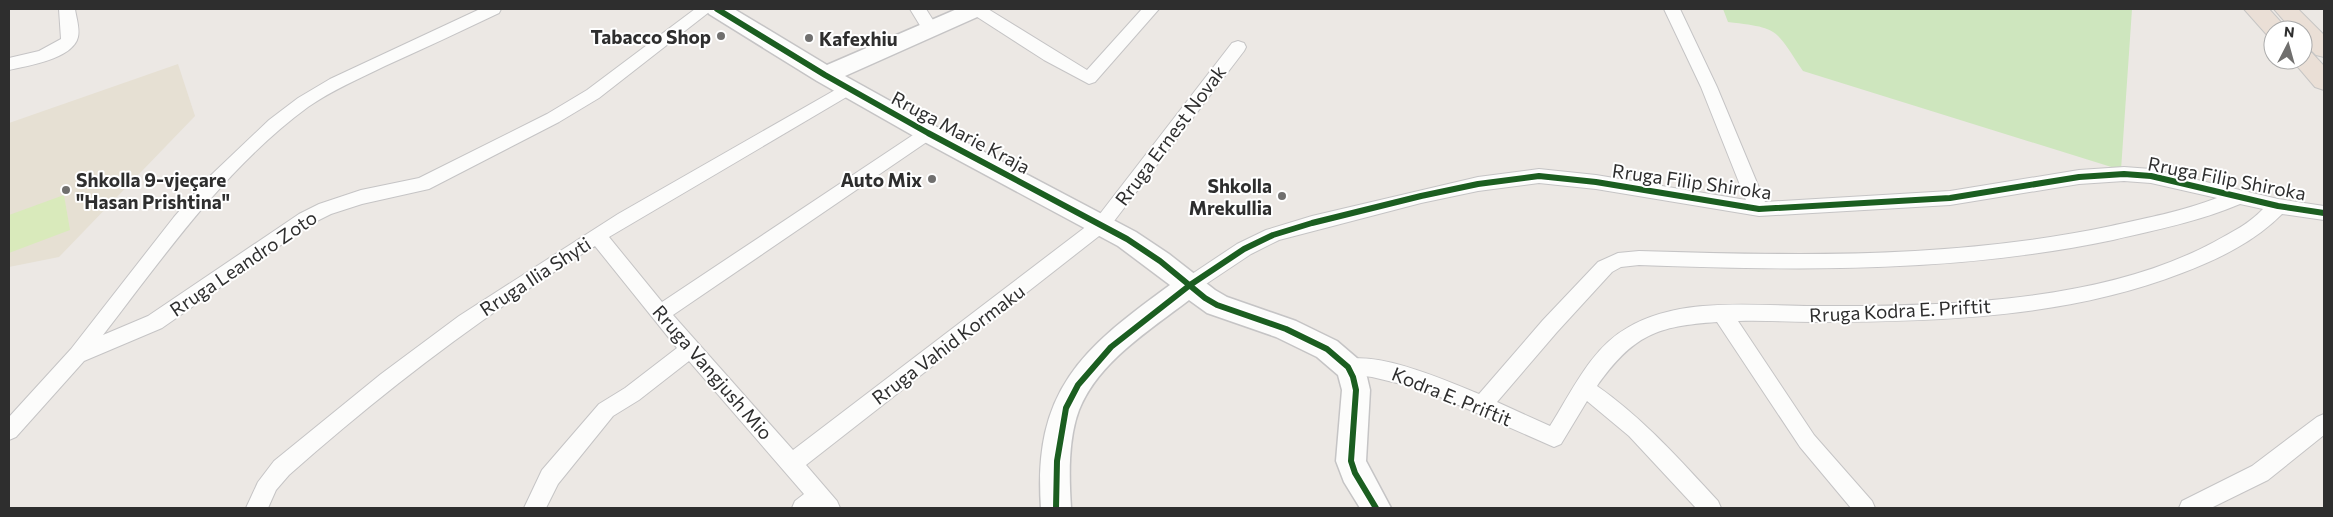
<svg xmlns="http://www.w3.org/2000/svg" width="2333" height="517" viewBox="0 0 2333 517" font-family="Commissioner,sans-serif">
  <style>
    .education { fill: #e6e0d3 }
    .green { fill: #cee6be }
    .pitch { fill: #d9eabb }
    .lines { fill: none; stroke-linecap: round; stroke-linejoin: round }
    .street-casing { stroke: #c5c4c5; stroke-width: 2 }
    .secondary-casing { stroke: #c5c4c5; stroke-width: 3 }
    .highway-casing { stroke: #c6c5c4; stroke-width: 2 }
    .street { fill: #fcfcfb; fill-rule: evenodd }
    .secondary { fill: #fcfcfb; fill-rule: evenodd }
    .highway { fill: #eadfd6; fill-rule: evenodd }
    .cycleway-casing { stroke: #fff; stroke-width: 9 }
    .cycleway { stroke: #1b5e20; stroke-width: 6 }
    .poi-dot { fill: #706f6e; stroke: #fff; stroke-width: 2 }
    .labels { text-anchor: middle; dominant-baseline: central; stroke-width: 4; stroke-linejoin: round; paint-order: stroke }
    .poi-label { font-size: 19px; font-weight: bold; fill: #2e2e2e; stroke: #fff; text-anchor: end }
    .street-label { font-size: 19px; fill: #2e2e2e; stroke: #fff }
  </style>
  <rect width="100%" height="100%" fill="#ece8e4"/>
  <path class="education" d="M178 64 195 116 59 257 9 267V123Z"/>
  <path class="green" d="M1723 9H2132L2121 170 1803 71C1775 29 1780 28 1728 22Z"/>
  <path class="pitch" d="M64 195 70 230 9 253V215Z"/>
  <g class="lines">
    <g class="street-casing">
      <path id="street" d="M59 9H75C76 17 80 28 78 37 73 59 27 66 9 70V58L39 51 61 39Z
        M480 9H501L499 13C461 31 423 49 385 66 359 79 332 90 308 107 225 168 165 255 103 335L148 316 299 214 319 204 361 190 419 178 547 114 587 90 695 9H713L599 98 559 122 429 189 362 204 331 214 311 224 162 328 84 361 16 437 9 440V417L71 349 174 217 208 178 269 120 298 98 330 79Z
        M910 9H926L938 28 936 32H924Z
        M969 9H988L1087 70 1142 9H1159L1095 82 1089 84 1044 60 971 13Z
        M1664 9H1680L1717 87 1765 202 1950 191 2079 170 2124 167 2151 169 2278 199 2324 206V220L2282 214C2254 242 2219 259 2182 273 2066 318 1937 322 1814 322 1788 322 1763 320 1738 321L1814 435 1872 501 1875 508H1851L1800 447 1717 322C1657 326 1633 335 1597 386 1643 418 1680 460 1718 501L1721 508H1696L1629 436 1587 401 1561 444 1554 447 1422 389 1372 377 1341 373 1338 367 1341 361C1375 349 1447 381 1479 394L1543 320 1598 262 1618 253 1639 251C1797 256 1955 259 2111 226 2147 218 2183 211 2217 198L2151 183 2124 181 2079 184 1950 205 1759 216 1596 189 1539 183 1478 191 1421 203 1279 240 1251 254 1197 290 1190 293 1183 290 1180 285 1183 280 1237 244 1266 230 1312 216 1478 177 1539 169 1596 175 1746 200 1701 87ZM2240 204 2263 209C2249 224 2232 232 2214 242 2101 303 1940 307 1813 306 1753 306 1681 296 1627 328 1591 348 1571 393 1550 426L1497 402 1557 332 1612 272 1621 267 1639 265C1798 271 1957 273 2113 240 2156 230 2200 221 2240 204Z
        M1238 41 1244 43 1246 47 1244 51 1108 229 806 465 837 501 840 508H792L795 501 804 494 689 361 639 400 613 416 558 484 546 508H524L542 470 599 404 625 388 677 348 595 246C486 313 385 390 289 475L276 490 268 508H246L258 482 274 461 381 374 459 316 618 214 849 82 855 84 857 88 855 92 609 237 662 302 922 129 928 127 934 129 937 133 934 137 673 315 793 450 1096 219 1232 43Z
        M2324 414V435L2268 480 2211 508H2179L2182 501 2252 466 2317 417Z"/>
    </g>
    <g class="secondary-casing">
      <path id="secondary" d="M706 9H734L827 65 957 9H987L984 14 845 76 937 127 1136 232 1169 254 1215 290 1227 297 1296 321 1337 341 1358 359 1367 377 1370 390 1366 461 1391 508H1360L1344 482 1336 461 1342 390 1338 375 1317 357 1276 337 1207 313 1189 300C1150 330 1098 362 1079 410 1068 439 1069 477 1071 508H1041C1033 390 1082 349 1170 285L1118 246 919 139 817 81 709 14Z"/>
    </g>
    <g class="highway-casing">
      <path id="highway" d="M2244 9H2269L2288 30H2273V37L2268 36Z
        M2274 9H2298L2324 35V57L2316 55 2303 42V30H2292Z
        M2303 51 2312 53 2324 66V90L2315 87 2292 60H2303Z"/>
    </g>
    <use href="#street" class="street"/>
    <use href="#secondary" class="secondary"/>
    <use href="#highway" class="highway"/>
    <g class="cycleway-casing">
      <path id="cycleway" d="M717 9 825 75 928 133 1127 239 1160 261 1205 298 1217 305 1286 329 1327 349 1348 367 1353 377 1356 390 1351 461 1355 473 1376 508
        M1056 508 1057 461 1066 408 1078 385 1111 347 1190 285 1244 249 1273 235 1312 223 1421 196 1478 184 1539 176 1596 182 1759 209 1950 198 2079 177 2124 174 2151 176 2278 206 2324 213"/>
    </g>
    <use href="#cycleway" class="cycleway"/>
  </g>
  <g class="poi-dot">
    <circle cx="721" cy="36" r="5"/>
    <circle cx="809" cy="38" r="5"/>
    <circle cx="932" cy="179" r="5"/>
    <circle cx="66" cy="190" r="5"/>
    <circle cx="1282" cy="196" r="5"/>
  </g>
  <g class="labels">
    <g class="poi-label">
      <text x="711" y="36">Tabacco Shop</text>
      <text x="819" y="38" text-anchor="start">Kafexhiu</text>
      <text x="76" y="179" text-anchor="start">Shkolla 9-vjeçare<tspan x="76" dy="22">"Hasan Prishtina"</tspan></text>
      <text x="922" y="179">Auto Mix</text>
      <text x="1272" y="185">Shkolla<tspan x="1272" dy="22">Mrekullia</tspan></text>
    </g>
    <g class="street-label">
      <text transform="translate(961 132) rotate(28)">Rruga Marie Kraja</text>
      <text transform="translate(1170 135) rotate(-53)">Rruga Ernest Novak</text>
      <text transform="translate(2227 178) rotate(11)">Rruga Filip Shiroka</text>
      <text transform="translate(1692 181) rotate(8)">Rruga Filip Shiroka</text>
      <text transform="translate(243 263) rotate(-34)">Rruga Leandro Zoto</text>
      <text transform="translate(535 276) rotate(-33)">Rruga Ilia Shyti</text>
      <text transform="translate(1900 310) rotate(-3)">Rruga Kodra E. Priftit</text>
      <text transform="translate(948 344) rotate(-37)">Rruga Vahid Kormaku</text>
      <text transform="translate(713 372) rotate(49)">Rruga Vangjush Mio</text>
      <text transform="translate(1452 396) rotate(22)">Kodra E. Priftit</text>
    </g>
  </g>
  <rect width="2333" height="517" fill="none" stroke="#2e2e2e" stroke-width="20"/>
  <g transform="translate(2288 45) rotate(6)"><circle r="24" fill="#ffffff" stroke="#ababab"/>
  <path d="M0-4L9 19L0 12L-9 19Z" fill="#706f6e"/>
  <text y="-8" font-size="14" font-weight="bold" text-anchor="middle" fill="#2e2e2e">N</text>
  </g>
</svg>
